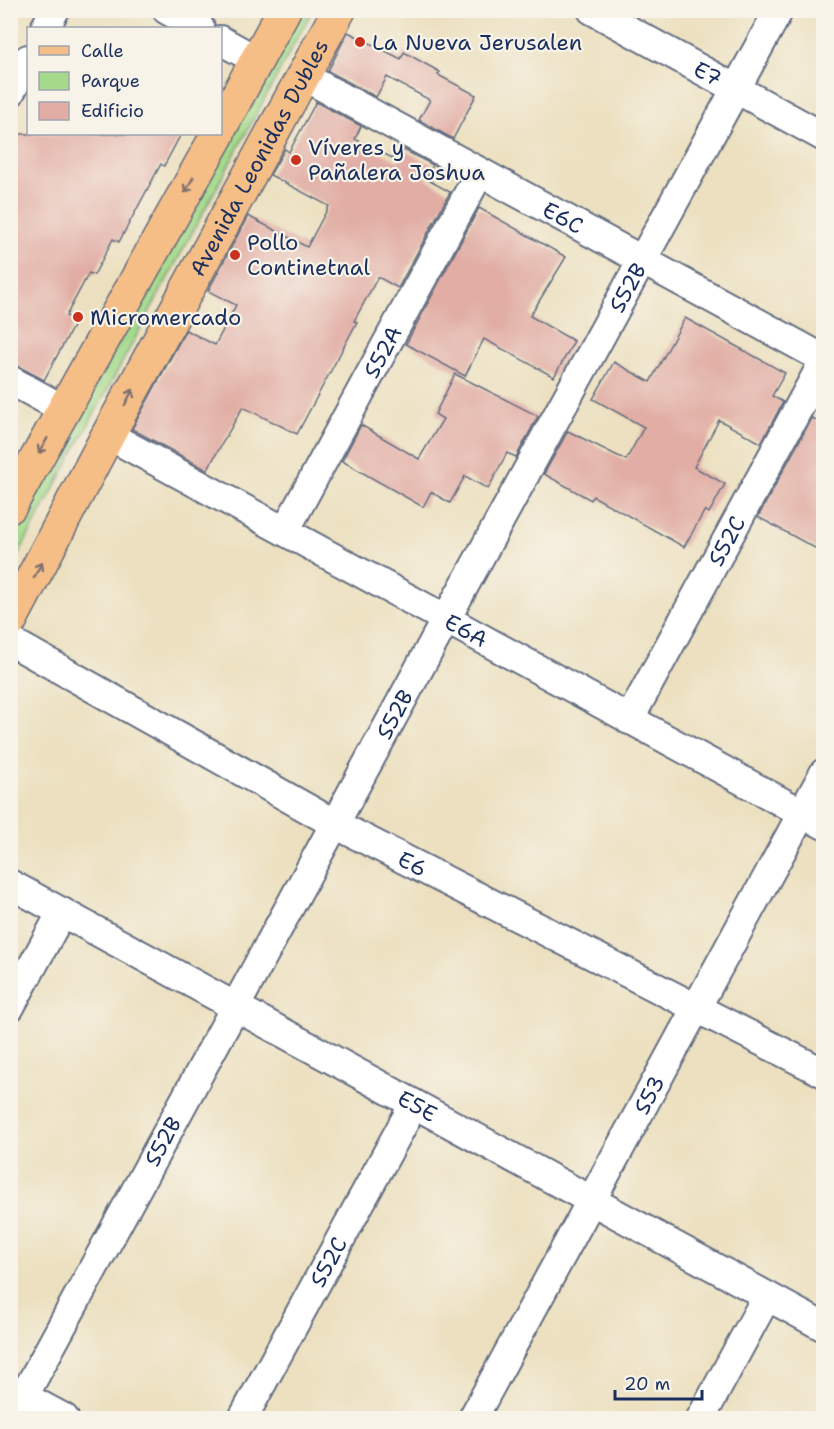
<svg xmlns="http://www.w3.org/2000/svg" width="834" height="1429" viewBox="0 0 834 1429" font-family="'Shantell Sans',sans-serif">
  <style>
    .green { fill: #a4da8a; stroke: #608474; stroke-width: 1.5 }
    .building { fill: #e1ada4 }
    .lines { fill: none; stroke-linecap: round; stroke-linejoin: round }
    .minor-casing { stroke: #646d80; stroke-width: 32 }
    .major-casing { stroke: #646d80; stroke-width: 36 }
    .minor { stroke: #fff; stroke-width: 28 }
    .major { stroke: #f6be87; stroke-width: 33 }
    .oneway { stroke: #7e6f70 }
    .poi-dot { fill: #c8321e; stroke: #f7f3e8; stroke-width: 2 }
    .labels { text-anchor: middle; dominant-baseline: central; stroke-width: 4.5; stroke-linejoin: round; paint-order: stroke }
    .poi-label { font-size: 22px; fill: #1b2f5e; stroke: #f7f3e8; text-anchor: start }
    .street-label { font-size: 22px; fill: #1b2f5e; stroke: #f7f3e8 }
  </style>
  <rect width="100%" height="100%" fill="#f7f3e8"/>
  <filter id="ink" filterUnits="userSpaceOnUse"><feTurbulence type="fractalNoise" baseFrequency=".0167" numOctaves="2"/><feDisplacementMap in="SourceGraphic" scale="12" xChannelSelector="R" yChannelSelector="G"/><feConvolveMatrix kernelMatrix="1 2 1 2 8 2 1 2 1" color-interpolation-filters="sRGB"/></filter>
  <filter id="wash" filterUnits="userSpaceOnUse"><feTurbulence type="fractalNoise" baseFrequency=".008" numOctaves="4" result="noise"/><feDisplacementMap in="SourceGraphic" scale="24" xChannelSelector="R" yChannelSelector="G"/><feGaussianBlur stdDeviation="1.35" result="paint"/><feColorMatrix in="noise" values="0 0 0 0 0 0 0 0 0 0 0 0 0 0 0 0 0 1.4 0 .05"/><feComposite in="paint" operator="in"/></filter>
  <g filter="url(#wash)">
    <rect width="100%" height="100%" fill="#ece0c0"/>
    <path class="green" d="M298 11H312L11 568V541Z"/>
    <g id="blocks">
      <path class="building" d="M348 32 401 59 404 52 440 72 438 75 476 95 453 139 419 120 430 100 387 77 376 97 328 71Z
        M316 102 361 126 355 139 398 161 404 150 433 165 426 179 450 192 398 288 378 277 354 321 357 322 297 434 243 407 207 470 132 429 186 330 215 345 236 305 208 291 248 216 307 247 329 206 270 175 285 149 289 152Z
        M10 134H181L164 166 161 164 119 242 113 239 94 275 89 273 66 316 76 321 44 380 10 362Z
        M479 208 566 257 530 316 574 341 554 377 484 339 465 376 406 344Z
        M685 318 785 373 772 396 783 402 761 443 719 420 694 467 725 484 709 513 705 510 684 547 593 496 591 500 544 474 568 431 626 460 644 427 593 399 614 362 650 382Z
        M455 374 538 416 516 457 507 453 488 489 465 476 450 503 431 492 423 507 342 461 361 425 419 459 443 419 435 414Z
        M812 418 824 424V553L758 517Z"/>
    </g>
  </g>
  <g filter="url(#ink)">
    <use href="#blocks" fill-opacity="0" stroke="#646d80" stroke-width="1.5"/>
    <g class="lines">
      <g class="minor-casing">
        <g id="minor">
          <path d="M167 10 200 28"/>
          <path id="s1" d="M592 10 824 137"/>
          <path d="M45 28 55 10"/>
          <path d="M220 40 258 61"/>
          <path id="s2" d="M303 76 824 359"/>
          <path d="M10 93 28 59"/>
          <path d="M10 380 63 409"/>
          <path id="s3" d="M108 435 824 825"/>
          <path id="s4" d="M285 531 480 172"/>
          <path id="s5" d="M10 641 335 824 824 1073"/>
          <path id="s6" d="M629 720 824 361"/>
          <path id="s7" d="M10 884 824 1327"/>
          <path d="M10 1007 62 912"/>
          <path d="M10 1389 64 1418"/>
          <path id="s8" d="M12 1418 446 619 779 10"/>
          <path id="s9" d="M243 1418 414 1104"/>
          <path id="s10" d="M473 1418 824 773"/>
          <path d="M701 1418 767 1296"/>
        </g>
      </g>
      <g class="major-casing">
        <g id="major">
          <path d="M220 128 284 10"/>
          <path d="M10 506 218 134"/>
          <path id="s11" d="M10 621 108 435 339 10"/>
        </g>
      </g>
      <use href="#minor" class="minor"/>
      <use href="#major" class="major"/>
    </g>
    <defs><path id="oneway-shaft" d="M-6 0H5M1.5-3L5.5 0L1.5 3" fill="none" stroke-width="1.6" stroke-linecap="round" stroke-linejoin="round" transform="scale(1.5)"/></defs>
    <g class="oneway">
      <use href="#oneway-shaft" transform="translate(189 185) rotate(119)"/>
      <use href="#oneway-shaft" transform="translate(129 397) rotate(-62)"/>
      <use href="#oneway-shaft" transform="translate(43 446) rotate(119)"/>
      <use href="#oneway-shaft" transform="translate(38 570) rotate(-62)"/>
    </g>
  </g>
  <g class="poi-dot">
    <circle cx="360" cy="42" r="6"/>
    <circle cx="296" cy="160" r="6"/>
    <circle cx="235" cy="255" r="6"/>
    <circle cx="78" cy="317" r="6"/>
  </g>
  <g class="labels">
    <g class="poi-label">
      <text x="372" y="42">La Nueva Jerusalen</text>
      <text x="308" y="147">Víveres y<tspan x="308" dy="25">Pañalera Joshua</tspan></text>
      <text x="247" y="242">Pollo<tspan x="247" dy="25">Continetnal</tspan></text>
      <text x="90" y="317">Micromercado</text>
    </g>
    <g class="street-label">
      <text stroke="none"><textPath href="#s1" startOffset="132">E7</textPath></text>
      <text stroke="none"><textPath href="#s11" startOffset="526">Avenida Leonidas Dubles</textPath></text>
      <text stroke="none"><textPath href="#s2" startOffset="296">E6C</textPath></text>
      <text stroke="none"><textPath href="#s8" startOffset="1287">S52B</textPath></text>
      <text stroke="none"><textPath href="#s4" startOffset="204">S52A</textPath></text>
      <text stroke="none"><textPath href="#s6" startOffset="204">S52C</textPath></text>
      <text stroke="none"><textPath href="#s3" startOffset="408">E6A</textPath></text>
      <text stroke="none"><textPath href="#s8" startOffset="801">S52B</textPath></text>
      <text stroke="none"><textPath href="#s5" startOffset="460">E6</textPath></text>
      <text stroke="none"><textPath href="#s10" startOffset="368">S53</textPath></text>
      <text stroke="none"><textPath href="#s7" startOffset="464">E5E</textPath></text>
      <text stroke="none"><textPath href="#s8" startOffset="315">S52B</textPath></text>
      <text stroke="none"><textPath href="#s9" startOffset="178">S52C</textPath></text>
    </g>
  </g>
  <rect width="834" height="1429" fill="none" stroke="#f7f3e8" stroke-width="36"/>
  <rect x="27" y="27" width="195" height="108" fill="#f7f3e8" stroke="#9fa5b1" stroke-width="1.5"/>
  <rect x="39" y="46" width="30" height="9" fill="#f6be87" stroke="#9fa5b1" stroke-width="1.5"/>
  <text x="81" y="57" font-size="18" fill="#1b2f5e">Calle</text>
  <rect x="39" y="72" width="30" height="18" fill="#a4da8a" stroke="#9fa5b1" stroke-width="1.5"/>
  <text x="81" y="87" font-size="18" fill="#1b2f5e">Parque</text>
  <rect x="39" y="102" width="30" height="18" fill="#e1ada4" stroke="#9fa5b1" stroke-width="1.5"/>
  <text x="81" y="117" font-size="18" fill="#1b2f5e">Edificio</text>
  <path d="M615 1390v9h87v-9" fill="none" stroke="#1b2f5e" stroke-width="3"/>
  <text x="624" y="1390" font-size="18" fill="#1b2f5e" stroke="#f7f3e8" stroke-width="4.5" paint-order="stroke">20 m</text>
</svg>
